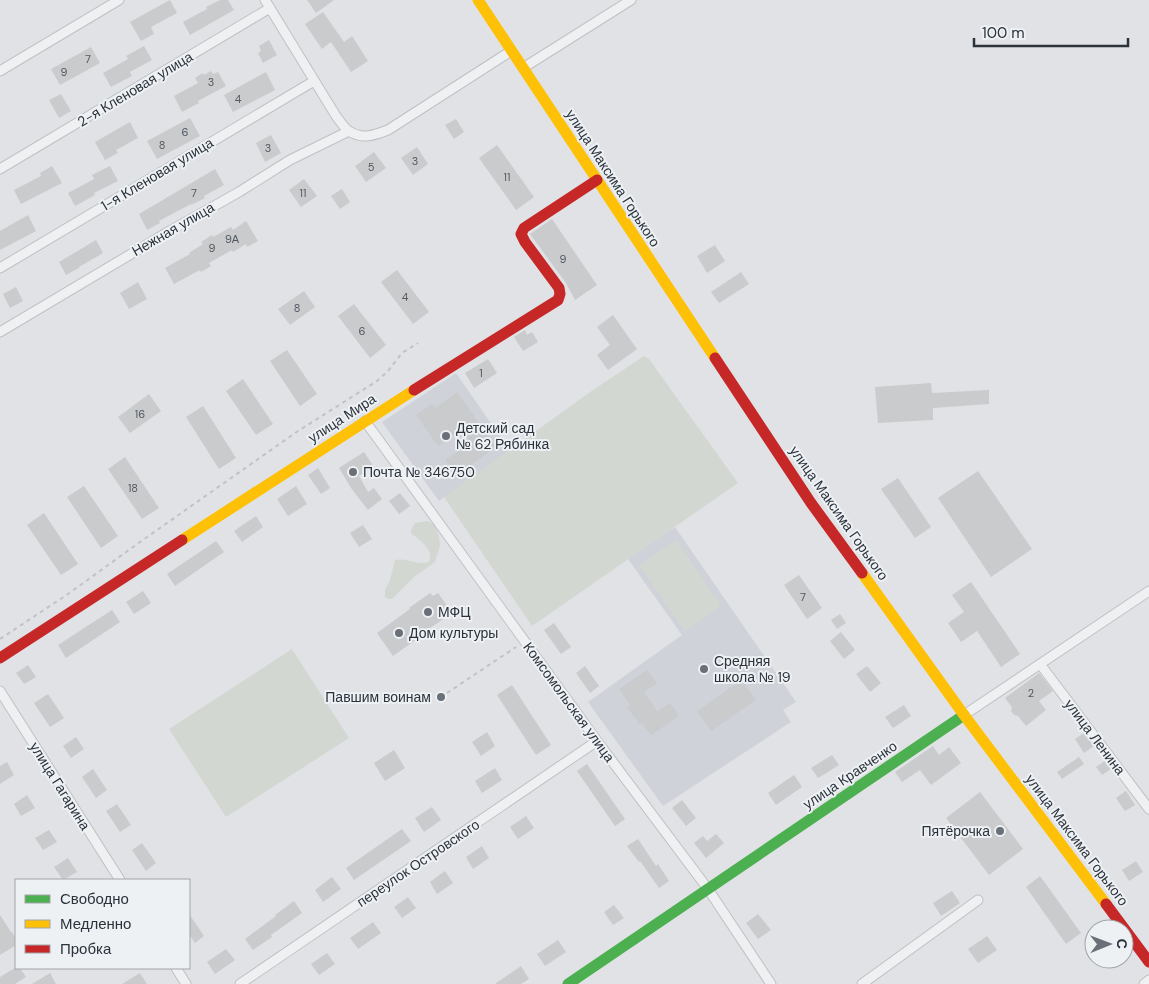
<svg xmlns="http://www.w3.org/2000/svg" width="1149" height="984" viewBox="0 0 1149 984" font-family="'DM Sans',sans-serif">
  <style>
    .built { fill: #cfd2d8 }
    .green { fill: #d2d8d1 }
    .building { fill: #c9cbcd }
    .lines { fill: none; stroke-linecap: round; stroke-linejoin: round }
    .street-casing { stroke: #bfc0c3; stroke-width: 11 }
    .path { stroke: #c0c3c5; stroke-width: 2; stroke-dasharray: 4 4; stroke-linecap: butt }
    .street { stroke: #eff0f2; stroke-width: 9 }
    .fast { stroke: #4caf50; stroke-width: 11 }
    .slow { stroke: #ffc107; stroke-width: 11 }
    .jam { stroke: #c62828; stroke-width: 11 }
    .poi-dot { fill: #6a7077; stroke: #eef1f4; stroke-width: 2 }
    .labels { text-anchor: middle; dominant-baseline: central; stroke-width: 4; stroke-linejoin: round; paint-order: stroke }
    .number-label { font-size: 11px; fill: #525961 }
    .street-label { font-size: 14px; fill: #2a323c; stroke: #eef1f4 }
    .poi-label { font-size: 14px; fill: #2a323c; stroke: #eef1f4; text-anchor: start }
  </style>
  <rect width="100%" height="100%" fill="#e0e2e5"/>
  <path class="built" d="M456 373 510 451 439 501 382 422Z
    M675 527 796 702 783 710 791 722 663 806 588 702 682 635 628 559Z"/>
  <path class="green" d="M644 356 649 359 738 483 532 626 444 497 593 390Z
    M428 521 433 524 437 530 439 537 440 546 435 562 414 577 392 599H388L385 597V590L390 580 395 560C406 557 418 566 429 562 435 550 419 540 411 533V530L415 523Z
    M676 540 721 606 685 631 639 565Z
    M292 649 349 738 226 817 169 729Z"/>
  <path class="building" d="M170 0 177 13 151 27 154 34 141 41 130 22Z
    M220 0H228L234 10 190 35 183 22 207 9 206 7Z
    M307 0H334L316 13Z
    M323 12 344 42 352 36 368 61 351 72 331 42 322 49 305 24Z
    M269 40 277 55 263 63 258 53 261 51 259 46Z
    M144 46 152 60 130 72 132 76 111 87 103 73 128 59 126 56Z
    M91 47 100 63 60 85 51 69Z
    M211 71 213 74 218 72 226 86 198 101 199 103 182 112 174 96 198 83 195 78 203 73 204 75Z
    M266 72 275 90 233 112 224 95Z
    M61 94 71 111 59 118 49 100Z
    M190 118 200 136 157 159 147 141Z
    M456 119 464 132 454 139 445 125Z
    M130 122 138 138 116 150 118 153 105 160 95 142Z
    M271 135 281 153 265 162 256 143Z
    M497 145 534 197 516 210 479 158Z
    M417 147 428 164 413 175 401 158Z
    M374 152 386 168 366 182 355 166Z
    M52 166 62 183 21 204 14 190 41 176 40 173Z
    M110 166 118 181 94 193 95 195 75 206 68 193 94 179 92 175Z
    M215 169 224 185 204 196 205 198 191 205V204L159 221 160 223 147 230 139 214Z
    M304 179 317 196 301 207 289 190Z
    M342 189 350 202 340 209 331 196Z
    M28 215 36 231 0 250V231Z
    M552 219 597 285 575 300 566 283 530 234Z
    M246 221 258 241 247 247 246 244 233 252 232 250 209 263 211 266 201 272 200 270 174 284 165 268 190 254 189 253 203 244 201 242 212 235 213 237 231 227 233 230Z
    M96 240 103 253 79 267V268L66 275 59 262Z
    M715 245 725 261 707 273 697 256Z
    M397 270 429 312 413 324 381 282Z
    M741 272 749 284 719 303 711 292Z
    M138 282 147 299 129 309 120 293Z
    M16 287 23 301 10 308 3 294Z
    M304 291 315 307 290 325 278 309Z
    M354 304 386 345 370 358 338 316Z
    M613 315 637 349 608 370 597 355 610 345 597 327Z
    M525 330 527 335 532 332 538 342 523 351 514 337Z
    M287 350 317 394 300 406 270 361Z
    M488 359 497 373 474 388 465 373Z
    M243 379 273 424 256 435 226 391Z
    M931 383 932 393 989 390V404L933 408V420L878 423 875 387Z
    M457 392 496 447 456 476 445 460 470 443 461 430 438 446 416 415 432 404 435 408Z
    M149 394 161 411 130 433 118 417Z
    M203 406 236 458 219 469 186 417Z
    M364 452 374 467 359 476 368 492 374 488 382 499 368 510 351 488 339 468Z
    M125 457 159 508 142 519 108 469Z
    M318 468 330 488 321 494 308 475Z
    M978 471 1032 549 991 577 938 498Z
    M898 478 931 527 915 538 881 489Z
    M84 486 118 536 101 548 67 497Z
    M296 486 307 504 288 516 277 499Z
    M400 493 410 506 399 514 389 501Z
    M44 513 78 564 61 575 27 525Z
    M256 516 263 527 242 542 234 531Z
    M363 525 372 539 359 547 350 533Z
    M216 541 224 552 175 586 167 574Z
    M799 575 822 608 807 619 784 585Z
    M971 582 1020 654 1001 667 977 631 961 642 948 623 964 612 952 595Z
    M143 591 151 603 134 614 126 602Z
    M430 593 433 596 438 593 448 607 443 610 448 616 427 630 428 631 393 656 377 633 410 609 409 608Z
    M112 610 120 622 66 658 58 645Z
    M840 614 846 623 837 629 831 620Z
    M554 623 571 647 561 654 544 630Z
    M841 632 855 650 844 659 830 641Z
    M28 665 36 677 24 684 16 673Z
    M585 666 599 686 590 693 576 673Z
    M867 666 881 683 870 692 856 674Z
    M647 670 657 683 644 692 657 711 670 703 679 716 651 735 642 723 640 725 627 707 630 705 619 689Z
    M1039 673 1053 691 1039 701 1046 710 1026 726 1018 716 1014 715 1011 711 1012 707 1005 698Z
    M742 680 756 700 711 731 697 711Z
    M512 685 551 745 536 755 497 695Z
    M48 694 64 718 50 727 34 703Z
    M904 705 911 716 893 728 885 717Z
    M487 732 495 746 481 756 472 742Z
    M1084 733 1094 746 1084 753 1075 739Z
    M76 737 84 749 71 758 63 746Z
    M933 746 939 755 949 747 961 763 931 785 920 770 902 782 895 772Z
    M394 750 405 768 385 781 374 763Z
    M832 755 839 765 818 778 811 768Z
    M1079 757 1084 764 1062 779 1057 772Z
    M1105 761 1111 769 1102 775 1096 767Z
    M7 762 14 775 0 784V766Z
    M587 764 625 819 615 826 577 771Z
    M495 768 502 780 482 793 475 781Z
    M93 769 107 790 96 798 82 777Z
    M794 775 802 787 776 805 768 793Z
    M1126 791 1135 805 1125 811 1116 798Z
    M980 792 1023 849 989 875 946 818Z
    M27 795 35 808 21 816 14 804Z
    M682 800 696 818 686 826 672 808Z
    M117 804 131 825 120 832 106 811Z
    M432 807 441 820 424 832 415 818Z
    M526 816 534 828 518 839 510 827Z
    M402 829 411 841 354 880 346 868Z
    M49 830 57 842 43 850 35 838Z
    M716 834 724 843 706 858 694 843 703 836 707 841Z
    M638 839 656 866 658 864 669 881 659 888 640 861 639 862 627 846Z
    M142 843 156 863 146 871 132 850Z
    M482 846 489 858 473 869 466 857Z
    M68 858 77 872 63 880 54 867Z
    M1136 861 1143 872 1129 881 1122 870Z
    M445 871 453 883 437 894 430 882Z
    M1040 876 1081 933 1066 944 1026 887Z
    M332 877 341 889 323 902 315 890Z
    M952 891 960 903 941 916 933 903Z
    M408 897 416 908 402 918 394 907Z
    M294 901 302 913 271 935 272 937 253 950 245 939 276 916 275 915Z
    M614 905 624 918 613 925 604 912Z
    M189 914 204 936 195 943 189 934Z
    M758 914 771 930 758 939 746 923Z
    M0 915 11 932H12L16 939V945L0 955Z
    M373 922 381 933 358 949 350 938Z
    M987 936 997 950 978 963 968 949Z
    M558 940 566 952 545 966 537 954Z
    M226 949 235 960 215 974 207 962Z
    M327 953 335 964 319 975 311 964Z
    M521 966 529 979 521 984H495Z
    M15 968H20L26 977 15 984H0V977Z
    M50 973 56 984H32Z
    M140 973 147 984H122Z"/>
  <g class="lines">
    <g class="street-casing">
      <path id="street" d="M265 0 336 116C340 121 344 128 349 131 362 140 375 135 388 130L511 51
        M523 68 631 0
        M0 71 119 0
        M0 169 270 8
        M0 268 314 81
        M0 332 168 232 239 192 290 160 349 131
        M365 421 597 741 708 889 771 984
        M1040 664 1149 809
        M0 691 120 880
        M964 715 1149 591
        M176 968 186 984
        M240 984 597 741
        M862 984 978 900
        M1144 984 1149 980"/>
    </g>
    <path class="path" d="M0 639 68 594 140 542 298 431 377 381 388 371 402 353 418 343
      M447 693 516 647"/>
    <use href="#street" class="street"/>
    <path class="fast" d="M568 984 964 715"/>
    <path class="slow" d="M478 0 715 358
      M182 540 414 390
      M862 573 964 715 1106 904"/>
    <path class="jam" d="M715 358 811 503 862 573
      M414 390 558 300 560 294 559 288 525 242 521 234 524 228 597 180
      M0 658 182 540
      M1106 904 1149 962"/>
  </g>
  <g class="poi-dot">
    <circle cx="446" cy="436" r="5"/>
    <circle cx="353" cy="472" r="5"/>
    <circle cx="428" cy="612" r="5"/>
    <circle cx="399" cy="633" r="5"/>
    <circle cx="704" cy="669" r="5"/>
    <circle cx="441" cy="697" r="5"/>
    <circle cx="1000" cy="831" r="5"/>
  </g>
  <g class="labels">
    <g class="number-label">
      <text x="88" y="59">7</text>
      <text x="64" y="72">9</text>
      <text x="211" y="82">3</text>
      <text x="238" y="99">4</text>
      <text x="185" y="132">6</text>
      <text x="162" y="145">8</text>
      <text x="268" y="148">3</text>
      <text x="415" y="161">3</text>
      <text x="371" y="167">5</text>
      <text x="507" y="177">11</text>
      <text x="194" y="193">7</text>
      <text x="303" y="193">11</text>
      <text x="232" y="239">9А</text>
      <text x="212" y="248">9</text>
      <text x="563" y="259">9</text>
      <text x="405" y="297">4</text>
      <text x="297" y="308">8</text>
      <text x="362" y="331">6</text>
      <text x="481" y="373">1</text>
      <text x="140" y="414">16</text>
      <text x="133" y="488">18</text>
      <text x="803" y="597">7</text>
      <text x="1031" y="693">2</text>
    </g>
    <g class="street-label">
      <text transform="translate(135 89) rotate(-31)">2-я Кленовая улица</text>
      <text transform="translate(157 174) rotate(-31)">1-я Кленовая улица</text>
      <text transform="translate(613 178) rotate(57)">улица Максима Горького</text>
      <text transform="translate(173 229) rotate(-30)">Нежная улица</text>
      <text transform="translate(342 418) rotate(-33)">улица Мира</text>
      <text transform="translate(839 513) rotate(55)">улица Максима Горького</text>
      <text transform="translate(569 702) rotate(54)">Комсомольская улица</text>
      <text transform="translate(1095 737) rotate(53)">улица Ленина</text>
      <text transform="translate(850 775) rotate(-34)">улица Кравченко</text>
      <text transform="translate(60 786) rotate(58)">улица Гагарина</text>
      <text transform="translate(1077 840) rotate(53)">улица Максима Горького</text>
      <text transform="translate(418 863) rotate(-34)">переулок Островского</text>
    </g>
    <g class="poi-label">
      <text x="456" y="428">Детский сад<tspan x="456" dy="16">№ 62 Рябинка</tspan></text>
      <text x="363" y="472">Почта № 346750</text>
      <text x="438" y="612">МФЦ</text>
      <text x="409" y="633">Дом культуры</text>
      <text x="714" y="661">Средняя<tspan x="714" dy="16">школа № 19</tspan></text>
      <text x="431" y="697" text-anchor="end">Павшим воинам</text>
      <text x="990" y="831" text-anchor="end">Пятёрочка</text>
    </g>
  </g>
  <rect x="15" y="879" width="175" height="90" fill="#eef1f4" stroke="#a0a5aa"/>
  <rect x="25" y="895" width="25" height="8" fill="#4caf50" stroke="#a0a5aa"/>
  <text x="60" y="904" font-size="15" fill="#2a323c">Свободно</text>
  <rect x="25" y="920" width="25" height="8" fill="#ffc107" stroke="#a0a5aa"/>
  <text x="60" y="929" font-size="15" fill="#2a323c">Медленно</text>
  <rect x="25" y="945" width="25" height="8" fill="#c62828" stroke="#a0a5aa"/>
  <text x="60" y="954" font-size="15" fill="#2a323c">Пробка</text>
  <g transform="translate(1109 944) rotate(89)"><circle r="24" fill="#eef1f4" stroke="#a0a5aa"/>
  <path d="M0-4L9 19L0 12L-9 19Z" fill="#6a7077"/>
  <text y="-8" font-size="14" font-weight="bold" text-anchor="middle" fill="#2a323c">С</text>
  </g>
  <path d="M974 38v8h154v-8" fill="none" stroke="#2a323c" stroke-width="2.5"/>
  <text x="982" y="38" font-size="15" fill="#2a323c" stroke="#eef1f4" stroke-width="4" paint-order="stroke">100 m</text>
</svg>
